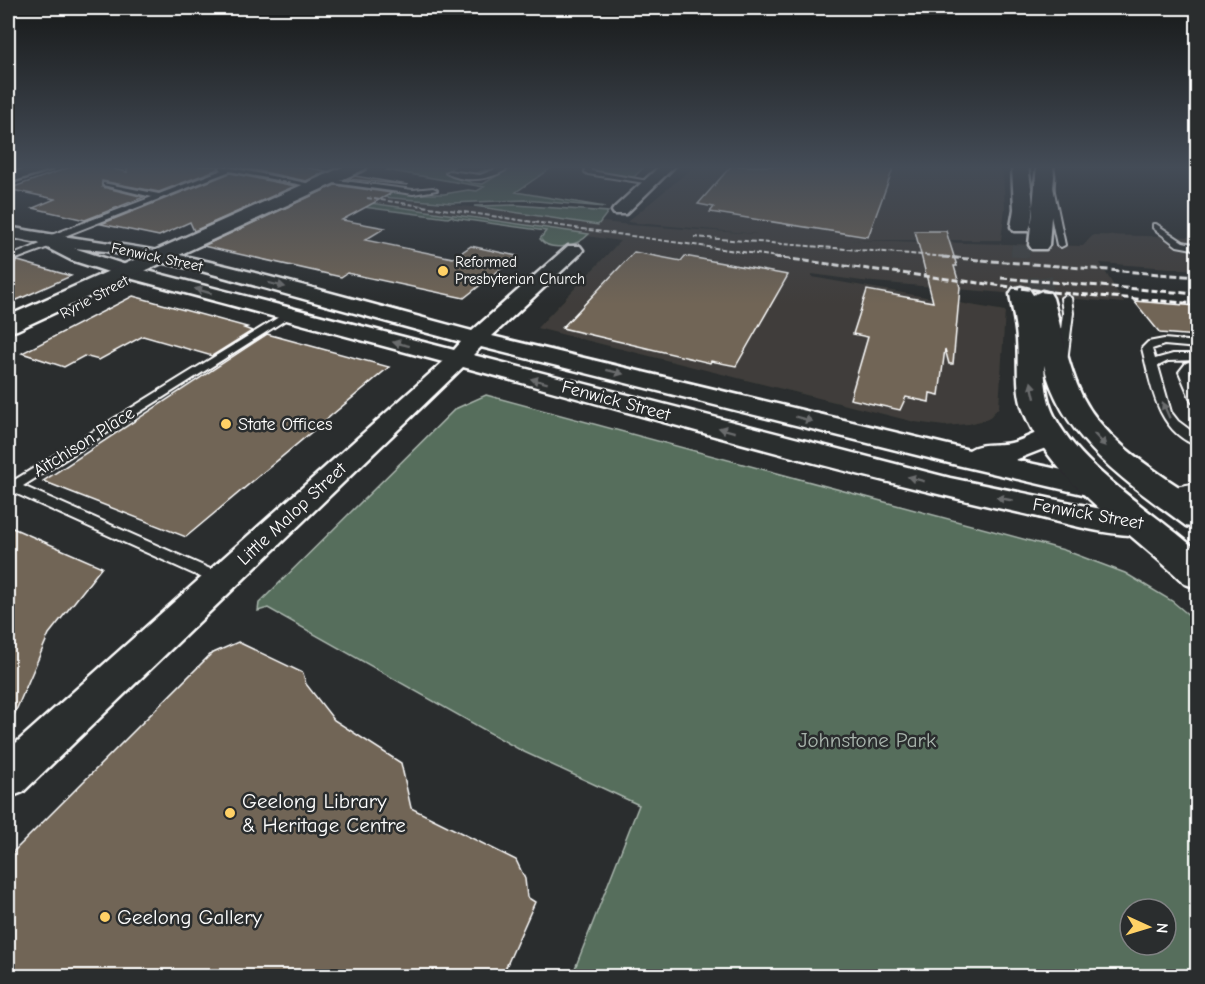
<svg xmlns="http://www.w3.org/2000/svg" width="1205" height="984" viewBox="0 0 1205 984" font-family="'Comic Neue',sans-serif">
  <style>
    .built { fill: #3f3e3a }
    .green { fill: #566e5c; stroke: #aab6ae; stroke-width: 1.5; fill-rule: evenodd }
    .building { fill: #716557; stroke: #fff; stroke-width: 1.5 }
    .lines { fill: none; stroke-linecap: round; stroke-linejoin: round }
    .secondary-tunnel-far1 { stroke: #3f4243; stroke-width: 18; stroke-dasharray: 18 9; stroke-linecap: butt }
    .secondary-tunnel { stroke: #3f4243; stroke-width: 24; stroke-dasharray: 24 12; stroke-linecap: butt }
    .lane-casing { stroke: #fff; stroke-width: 4 }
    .street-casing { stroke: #fff; stroke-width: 5 }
    .secondary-casing { stroke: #fff; stroke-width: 5 }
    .lane { fill: #2a2d2e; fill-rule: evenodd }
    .street { fill: #2a2d2e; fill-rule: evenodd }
    .secondary { fill: #2a2d2e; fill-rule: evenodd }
    .rail-far1 { stroke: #fff; stroke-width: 2; stroke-dasharray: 5 2; stroke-linecap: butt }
    .rail { stroke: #fff; stroke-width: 3; stroke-dasharray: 7 3; stroke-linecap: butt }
    .oneway { fill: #6a6c6d }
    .poi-dot { fill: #ffd166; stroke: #2a2d2e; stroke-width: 2 }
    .labels { text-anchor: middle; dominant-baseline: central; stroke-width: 5; stroke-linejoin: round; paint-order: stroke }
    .far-street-label { font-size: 15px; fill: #fff; stroke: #2a2d2e }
    .far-poi-label { font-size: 15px; fill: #fff; stroke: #2a2d2e; text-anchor: start }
    .street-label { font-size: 18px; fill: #fff; stroke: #2a2d2e }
    .poi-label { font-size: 18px; fill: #fff; stroke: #2a2d2e; text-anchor: start }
    .near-park-label { font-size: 21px; fill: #aab6ae; stroke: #2a2d2e }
    .near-poi-label { font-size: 21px; fill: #fff; stroke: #2a2d2e; text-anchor: start }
  </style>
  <rect width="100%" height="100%" fill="#2a2d2e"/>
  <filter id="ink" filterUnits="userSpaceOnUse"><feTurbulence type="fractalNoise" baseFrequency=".0167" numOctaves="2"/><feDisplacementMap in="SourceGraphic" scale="12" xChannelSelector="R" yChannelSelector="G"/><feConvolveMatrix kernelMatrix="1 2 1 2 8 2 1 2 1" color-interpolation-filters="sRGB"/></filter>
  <g filter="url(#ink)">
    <path class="built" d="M695 166H999L1003 173 1005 208 1001 240H851L1083 246 1093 235 1197 237V270L1100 263 1124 303 862 281 812 274V277L1005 311 999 407 988 419 969 424 944 426 915 422 537 328 620 241 370 203 384 197 630 225 757 234 627 222Z"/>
    <path class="green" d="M394 166H454L449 170 471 175 485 170 496 171 477 177 449 174 472 183 483 184 513 166 551 168 516 192 605 207 525 200 451 203 370 196 363 202 589 234C578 246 551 253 540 239L546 231 454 218 452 216 448 218 348 205 374 190 408 194H444L468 190 477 191 484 187 387 170Z
      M595 166H645L633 178 595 172Z
      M516 205 608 212 598 225 474 206Z
      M486 395 1064 550 1125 573 1172 601 1197 622V976H572L639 805 522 751 268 608 258 611 259 603 455 409ZM1130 909H1166V945H1130Z"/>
    <path class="building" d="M73 166H100L127 172V166H219L218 169 159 192 102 181V187L144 197 85 220 33 208 55 199 8 189Z
      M235 166H296L327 171 306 181Z
      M731 166H894L868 237 710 212 714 207 698 204Z
      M230 173 295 186 194 231 190 222 159 236 101 224Z
      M355 176 408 185 348 179Z
      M335 185 392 193 342 220 385 228 365 240 453 258 471 246 517 256 464 298 347 273 341 277 203 246Z
      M915 231H946L957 266H954L960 287 953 364H949L945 349 939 395 930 393 929 402 906 397 900 410 850 399 868 337 853 334 867 290 933 302Z
      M634 252 681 261 685 256 788 275 736 366 711 361 710 363 562 328Z
      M18 261 71 276 8 304V264Z
      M133 296 247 327 244 328 252 331 212 356 143 336 99 360 84 356 64 367 22 353Z
      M1134 301 1197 306V336L1160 333Z
      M267 334 389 367 186 537 43 481Z
      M8 526 102 567 49 634 8 729Z
      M238 642 303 673 306 684 334 720 401 763 411 808 516 860 525 879 527 897 535 902 502 976H8V857L211 654Z"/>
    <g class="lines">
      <path class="secondary-tunnel-far1" d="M1020 257 1021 245"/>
      <path class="secondary-tunnel" d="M1040 277 1041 295"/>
      <g class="lane-casing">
        <path id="lane" d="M222 166 321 186 318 188 230 171 52 241 55 243 54 245 8 262V257L48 241 45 239 46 237 152 197 103 185V183L159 194 222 170 220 168Z
          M504 166H512C493 180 466 184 446 173L449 171 480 175Z
          M585 166H591V171L654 182 651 184 588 174 585 172Z
          M329 179 413 190 433 188 437 190 413 194 327 182Z
          M1049 185 1053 187 1065 245 1061 247 1057 245 1045 187Z
          M1156 224 1183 242 1198 245V250L1177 246 1153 228V224Z
          M1066 295 1071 298 1073 313 1067 361 1062 364 1057 361 1063 313 1061 298Z
          M287 312 292 315 290 317 23 486 226 576 229 580 226 584 221 586 216 584 8 490V484Z
          M1164 339 1198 342V348L1164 345 1152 349 1155 359 1173 354H1198V366L1190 372 1198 389V405L1192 402 1179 372 1186 363 1196 360 1168 361 1158 366 1171 412 1178 421 1198 436V446C1156 432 1151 383 1142 348L1148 342Z
          M1198 483V493L1169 498 1162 493 1169 488Z"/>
      </g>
      <g class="street-casing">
        <path id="street" d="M32 166H54L52 169 8 183V174Z
          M660 166H675L626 214H614L612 211 614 208Z
          M8 227C71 239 135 244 197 259 289 280 381 307 472 331L568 246H580L583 250 580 254 492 336 969 450C981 442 998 446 1011 443 1029 439 1043 425 1061 430L1065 436 1061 442 1015 460 1100 478 1110 481 1114 488 1110 495 1100 498 953 464 481 347 473 355 950 478 1096 508 1155 517 1159 525 1155 533C1124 542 1058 521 1025 514 836 473 650 417 463 367L23 792 8 798V750L443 362 118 275 71 260 38 243 8 237ZM74 248 106 251 194 269 461 342 454 350 132 267Z"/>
      </g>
      <g class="secondary-casing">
        <path id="secondary" d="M345 166H367L365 169 17 330 8 332V316Z
          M1012 166H1028C1030 184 1038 215 1028 231H1014L1011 227 1014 209Z
          M1037 166H1053L1054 176 1049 245 1046 249H1032L1029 245Z
          M1021 287 1029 289 1033 295 1042 291 1050 293 1053 298C1062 330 1067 365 1082 396 1106 443 1155 470 1198 500V529L1186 526C1127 482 1063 441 1044 365 1045 380 1046 397 1052 411 1075 465 1154 512 1198 551V588L1185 584C1133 533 1051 481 1024 412 1015 389 1019 363 1017 339 1016 324 1012 309 1010 294L1013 289Z"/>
      </g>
      <use href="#lane" class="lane"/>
      <use href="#street" class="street"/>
      <use href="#secondary" class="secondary"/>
      <path class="rail-far1" d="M367 198 784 258
        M694 237 961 258"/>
      <path class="rail" d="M774 257 1051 292 1198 304
        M942 257 1198 277
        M1001 278 1198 294"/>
    </g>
    <defs><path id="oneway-solid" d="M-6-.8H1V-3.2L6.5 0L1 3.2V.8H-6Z" transform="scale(1.5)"/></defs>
    <g class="oneway">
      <use href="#oneway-solid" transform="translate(277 285) rotate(14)"/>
      <use href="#oneway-solid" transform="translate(203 291) rotate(-164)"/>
      <use href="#oneway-solid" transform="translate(401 344) rotate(-166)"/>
      <use href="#oneway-solid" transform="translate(615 372) rotate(14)"/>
      <use href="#oneway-solid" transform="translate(539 381) rotate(-165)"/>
      <use href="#oneway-solid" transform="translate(1033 390) rotate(-103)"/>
      <use href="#oneway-solid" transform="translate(1166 410) rotate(-114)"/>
      <use href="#oneway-solid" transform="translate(804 419) rotate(15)"/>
      <use href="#oneway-solid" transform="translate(727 430) rotate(-165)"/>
      <use href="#oneway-solid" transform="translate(1100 440) rotate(47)"/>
      <use href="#oneway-solid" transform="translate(916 479) rotate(-165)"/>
      <use href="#oneway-solid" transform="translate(1005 499) rotate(-169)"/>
    </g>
  </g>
  <linearGradient id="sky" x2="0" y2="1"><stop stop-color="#171919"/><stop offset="0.55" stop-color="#444c57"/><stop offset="1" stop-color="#444c57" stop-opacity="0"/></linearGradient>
  <rect width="1205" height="304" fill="url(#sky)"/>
  <g class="poi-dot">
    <circle cx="443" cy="271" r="6"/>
    <circle cx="226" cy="424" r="6"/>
    <circle cx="230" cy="813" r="6"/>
    <circle cx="105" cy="917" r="6"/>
  </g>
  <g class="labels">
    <g class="far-street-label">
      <text transform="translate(157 257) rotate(12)">Fenwick Street</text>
      <text transform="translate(94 297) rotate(-28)">Ryrie Street</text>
    </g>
    <g class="far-poi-label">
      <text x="455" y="262">Reformed<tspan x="455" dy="17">Presbyterian Church</tspan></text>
    </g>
    <g class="street-label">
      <text transform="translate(616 401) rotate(15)">Fenwick Street</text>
      <text transform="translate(84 442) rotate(-32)">Aitchison Place</text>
      <text transform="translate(292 514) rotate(-43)">Little Malop Street</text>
      <text transform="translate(1088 514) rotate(10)">Fenwick Street</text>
    </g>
    <g class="poi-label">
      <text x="238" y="424">State Offices</text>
    </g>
    <g class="near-park-label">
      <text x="867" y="740">Johnstone Park</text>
    </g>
    <g class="near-poi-label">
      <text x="242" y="801">Geelong Library<tspan x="242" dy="24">&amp; Heritage Centre</tspan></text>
      <text x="117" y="917">Geelong Gallery</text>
    </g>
  </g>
  <rect width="1205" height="984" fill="none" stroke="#2a2d2e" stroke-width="30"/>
  <rect x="15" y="15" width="1175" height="954" fill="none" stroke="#fff" stroke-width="2" filter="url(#ink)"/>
  <g transform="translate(1148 927) rotate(94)"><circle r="28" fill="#2a2d2e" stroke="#7f8182" stroke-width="1.5"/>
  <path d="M0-4.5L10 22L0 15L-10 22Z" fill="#ffd166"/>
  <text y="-9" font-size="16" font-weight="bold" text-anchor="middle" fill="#ffffff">N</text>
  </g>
</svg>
